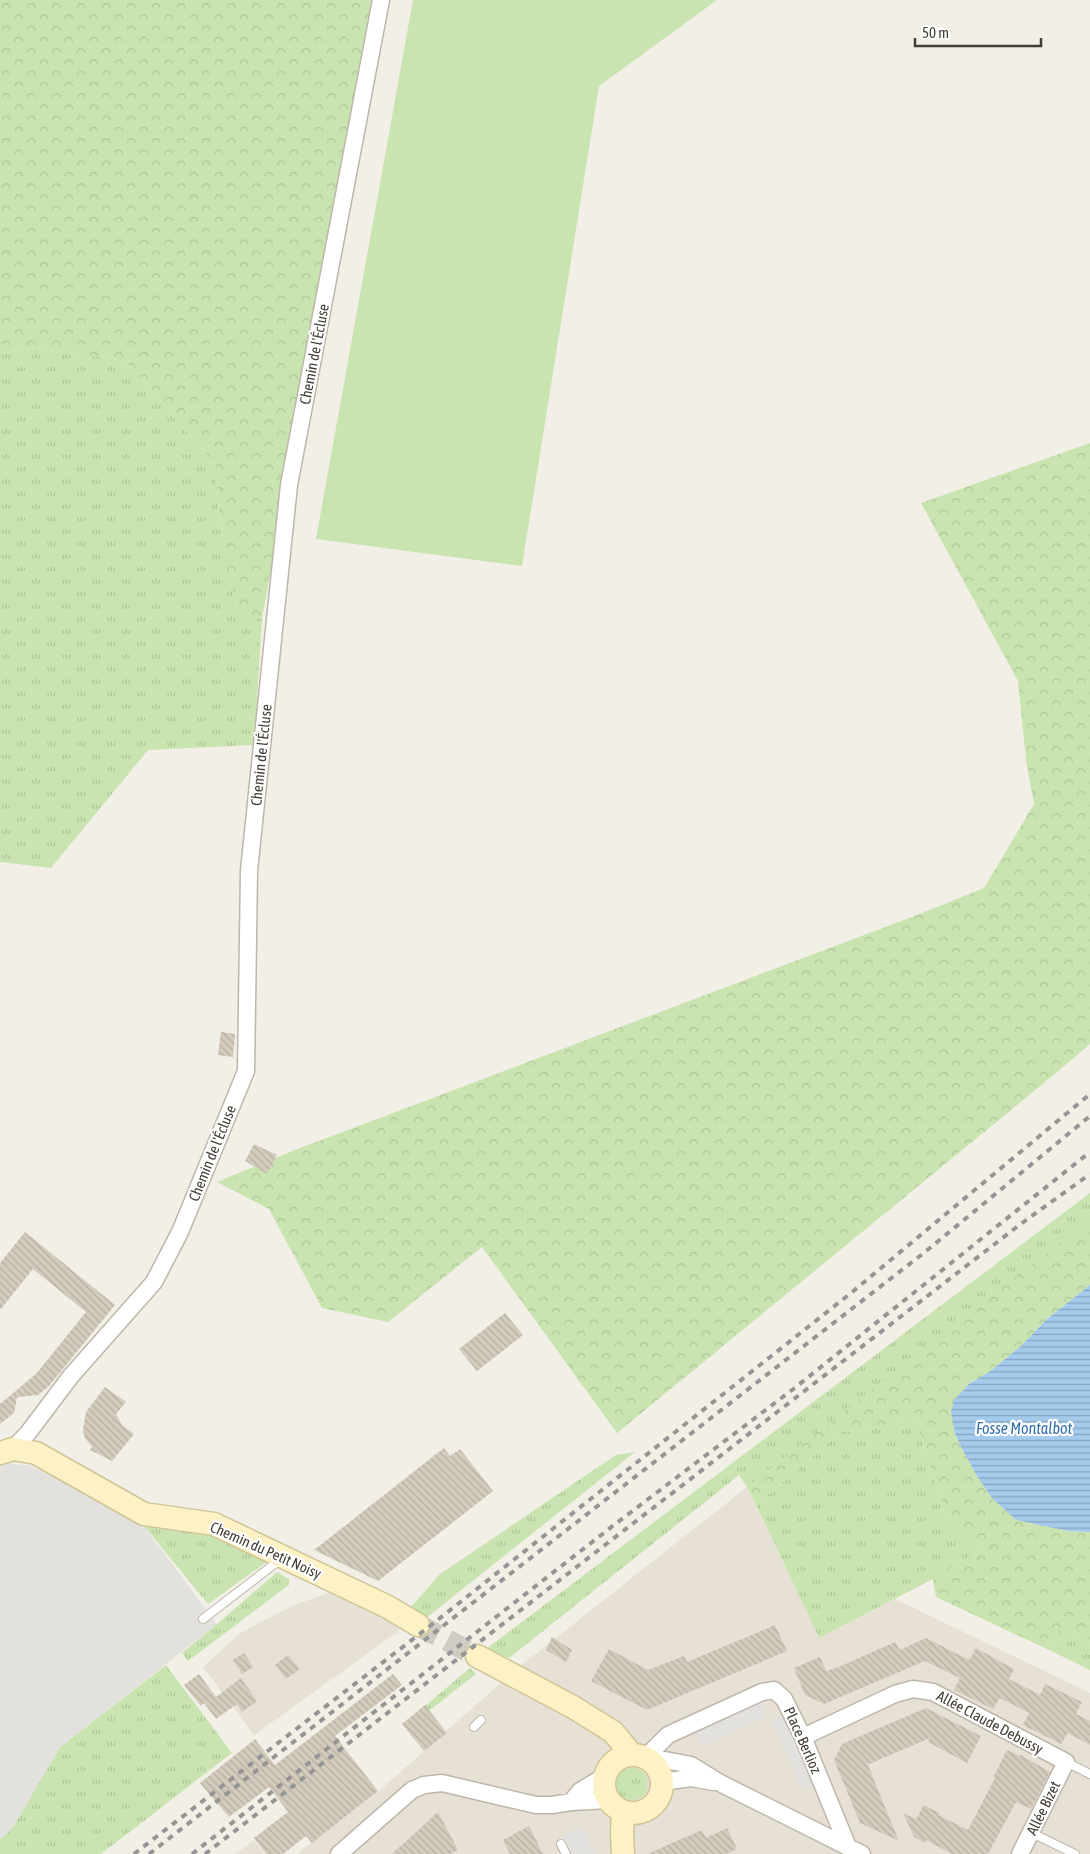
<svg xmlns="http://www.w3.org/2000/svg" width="1090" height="1854" viewBox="0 0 1090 1854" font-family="'Asap Condensed',sans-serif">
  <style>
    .residential { fill: #e6e1d4 }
    .grass { fill: url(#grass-tufts) }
    .forest { fill: url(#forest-crowns) }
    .pitch { fill: #c9e4b0 }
    .parking { fill: #e3e1de }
    .water { fill: url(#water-rules) }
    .building { fill: url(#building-back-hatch) }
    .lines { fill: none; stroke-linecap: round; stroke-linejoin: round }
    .secondary-tunnel { stroke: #cfccc3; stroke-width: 22; stroke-dasharray: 22 11; stroke-linecap: butt }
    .lane-casing { stroke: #bdb7a9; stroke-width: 10 }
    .street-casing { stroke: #bdb7a9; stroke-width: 19 }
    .secondary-casing { stroke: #d0c497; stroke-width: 25 }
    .lane { stroke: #fff; stroke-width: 8 }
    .street { stroke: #fff; stroke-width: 16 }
    .secondary { stroke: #fcf2c6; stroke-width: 22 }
    .rail { stroke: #959595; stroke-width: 4; stroke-dasharray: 6 6; stroke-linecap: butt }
    .labels { text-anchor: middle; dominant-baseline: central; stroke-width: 4.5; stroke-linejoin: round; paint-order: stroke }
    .street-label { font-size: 15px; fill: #443f35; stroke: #fff }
    .water-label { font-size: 16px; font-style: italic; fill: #3470aa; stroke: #fff }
  </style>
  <defs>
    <pattern id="grass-tufts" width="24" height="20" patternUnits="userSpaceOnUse" patternTransform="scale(1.25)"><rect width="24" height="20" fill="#c9e4b0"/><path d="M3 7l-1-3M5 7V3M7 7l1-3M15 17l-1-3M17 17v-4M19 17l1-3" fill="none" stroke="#aec598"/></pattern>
    <pattern id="forest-crowns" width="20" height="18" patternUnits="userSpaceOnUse" patternTransform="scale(1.25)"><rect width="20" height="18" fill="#c9e4b0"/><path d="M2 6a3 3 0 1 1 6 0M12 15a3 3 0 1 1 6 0" fill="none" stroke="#aec598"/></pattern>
    <pattern id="water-rules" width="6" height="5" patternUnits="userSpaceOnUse" patternTransform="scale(1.25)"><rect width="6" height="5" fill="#a4caec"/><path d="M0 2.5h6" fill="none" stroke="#87a5c0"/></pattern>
    <pattern id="building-back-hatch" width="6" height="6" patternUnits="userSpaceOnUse" patternTransform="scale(1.25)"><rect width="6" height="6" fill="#d3cbbc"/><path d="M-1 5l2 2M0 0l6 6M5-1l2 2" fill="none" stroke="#b6afa2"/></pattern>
  </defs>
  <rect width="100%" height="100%" fill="#f2efe6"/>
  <path class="residential" d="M747 1487 819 1638 895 1599 1090 1693V1854H297L380 1790 514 1671Z
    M332 1592 403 1628 254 1735 203 1667 240 1633 294 1605Z
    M254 1840 264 1854H235Z"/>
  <path class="grass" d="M36 347 126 361 215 464 219 511 236 609 262 619 254 745 148 750 51 868 0 862V354Z
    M1090 1193V1223L747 1487 739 1475 509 1658 486 1649Z
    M915 1419 946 1518 980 1550 933 1579 819 1638 756 1505 838 1434Z
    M635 1452 426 1618 411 1607 440 1574 616 1455Z
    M140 1521 209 1531 268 1561 208 1604Z
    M277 1572 289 1579V1585L188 1661 182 1653 217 1624Z
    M1061 1628 1090 1642V1670L1049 1650Z
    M166 1665 232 1753 101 1854H0V1839L11 1830 60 1747Z
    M470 1668 476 1674 429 1711 425 1706Z
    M616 1784a16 16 0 1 1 32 0a16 16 0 1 1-32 0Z"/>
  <path class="forest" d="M0 0H373L262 619 236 610 219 511 215 464 126 361 36 347 0 354Z
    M1090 443V1044L1050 1078 617 1433 482 1247 388 1322 322 1308 269 1209 217 1182 295 1150 917 915 984 888 1034 804 1026 760 1018 681 921 503Z
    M1090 1220V1285L1047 1319 1021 1346 992 1370 969 1384 955 1433 962 1449 977 1476 992 1498 1016 1520 1068 1531 1090 1532V1642L1061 1628 1049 1650 936 1597 933 1579 980 1550 946 1518 915 1419 838 1434 756 1505 747 1487 1030 1265Z"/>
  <path class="pitch" d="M413 0H717L599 86 522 566 316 539Z"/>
  <path class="parking" d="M0 1462 31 1466 140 1521 217 1624 60 1747 11 1830 0 1839Z
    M757 1697 766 1717 701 1747 692 1727Z
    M787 1711 821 1783 803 1791 770 1720Z
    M581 1826 595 1854H569L561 1837Z"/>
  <path class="water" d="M1090 1285V1532L1068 1531 1016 1520 992 1498 977 1476 962 1449 955 1433 951 1412 954 1400 969 1384 992 1370 1021 1346 1047 1319Z"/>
  <path class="building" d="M221 1032 235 1034 233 1057 218 1055Z
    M254 1144 277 1155 267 1174 245 1161Z
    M25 1232 115 1305 49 1386 38 1395 17 1397 14 1413 0 1424V1404L36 1374 86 1312 33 1269 0 1310V1263Z
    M505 1313 523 1335 477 1371 459 1349Z
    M105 1387 126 1402 116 1414 122 1425 134 1434 112 1461 90 1450 92 1447 85 1438 83 1430 86 1412Z
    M444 1448 450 1456 460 1449 493 1491 378 1581 314 1550Z
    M775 1625 787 1651 647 1710 591 1681 609 1649 648 1670 684 1656 687 1662Z
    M552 1637 572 1650 566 1662 546 1650Z
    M926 1638 969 1660 976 1648 1014 1669 1009 1679 1040 1695 1045 1684 1082 1702 1076 1714 1090 1721V1745L1068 1733 1061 1744 1023 1725 1029 1713 1000 1698 993 1709 954 1690 960 1678 925 1661 824 1704 805 1695 794 1668 820 1657 826 1671 841 1666 895 1642 900 1650Z
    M244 1653 253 1667 242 1674 233 1660Z
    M288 1655 300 1669 286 1679 275 1665Z
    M199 1674 216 1697 241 1678 257 1701 242 1712 237 1704 216 1719 204 1703 201 1706 184 1685Z
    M393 1674 402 1685 335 1736 378 1791 312 1843 306 1836 283 1854H266L254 1838 288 1812 269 1787 229 1817 200 1783 255 1739 275 1765Z
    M425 1705 447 1733 424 1751 402 1724Z
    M926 1708 981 1736 967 1763 928 1742 930 1738 869 1764 867 1763 899 1841 860 1823 834 1760 842 1744Z
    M1007 1750 1020 1756 1021 1755 1050 1772 1031 1809 1016 1802 988 1854H952L926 1840 925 1843 914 1837 903 1813 916 1819 924 1805 939 1813 938 1815 968 1830 995 1778 994 1776Z
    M438 1812 458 1850 450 1854H392Z
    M529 1826 543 1854H510L503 1840Z
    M727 1828 737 1849 726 1854H647L702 1830 706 1838Z"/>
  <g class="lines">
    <path class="secondary-tunnel" d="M418 1625 477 1656"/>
    <g class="lane-casing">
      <path id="lane" d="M203 1619 281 1559
        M474 1727 481 1720
        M1066 1762 1090 1774
        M1032 1833 1075 1854
        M561 1844 566 1854"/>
    </g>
    <g class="street-casing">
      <path id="street" d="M13 1449 28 1433 71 1376 154 1282 180 1232 246 1071 249 871 289 485 381 0
        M803 1737 895 1694 913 1689 933 1692 1066 1762 1020 1854
        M645 1758 668 1735 762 1692 774 1690 784 1699 803 1737 848 1847
        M652 1762 665 1760 691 1765 722 1784 862 1854
        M662 1782 691 1778 714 1782
        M571 1802 580 1791 605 1776
        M339 1854 412 1790 424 1785 442 1783 536 1805H552L571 1802 608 1800"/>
    </g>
    <g class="secondary-casing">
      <path id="secondary" d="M0 1453 13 1449 36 1453 144 1514 214 1524 388 1607 418 1625
        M477 1656 573 1707 613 1732 632 1755
        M604 1784a29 29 0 1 1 58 0a29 29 0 1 1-58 0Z
        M623 1812 622 1833 623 1854"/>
    </g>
    <use href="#lane" class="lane"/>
    <use href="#street" class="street"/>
    <use href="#secondary" class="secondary"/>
    <path class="rail" d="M134 1854 430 1626 851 1293 1090 1094
      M149 1854 925 1252 1090 1116
      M192 1854 614 1525 792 1390 1090 1152
      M205 1854 1018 1226 1090 1174"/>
  </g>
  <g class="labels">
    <g class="street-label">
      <text transform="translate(314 354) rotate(-79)">Chemin de l'Écluse</text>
      <text transform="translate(261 755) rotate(-84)">Chemin de l'Écluse</text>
      <text transform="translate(212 1153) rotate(-68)">Chemin de l'Écluse</text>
      <text transform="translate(266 1550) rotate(24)">Chemin du Petit Noisy</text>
      <text transform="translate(990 1722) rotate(28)">Allée Claude Debussy</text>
      <text transform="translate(803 1740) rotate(66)">Place Berlioz</text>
      <text transform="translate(1043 1808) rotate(-64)">Allée Bizet</text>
    </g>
    <g class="water-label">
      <text x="1024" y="1428">Fosse Montalbot</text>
    </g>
  </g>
  <path d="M915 38v8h126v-8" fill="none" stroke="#443f35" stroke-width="2.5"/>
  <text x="922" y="38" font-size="15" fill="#443f35" stroke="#ffffff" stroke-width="4" paint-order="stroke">50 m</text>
</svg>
